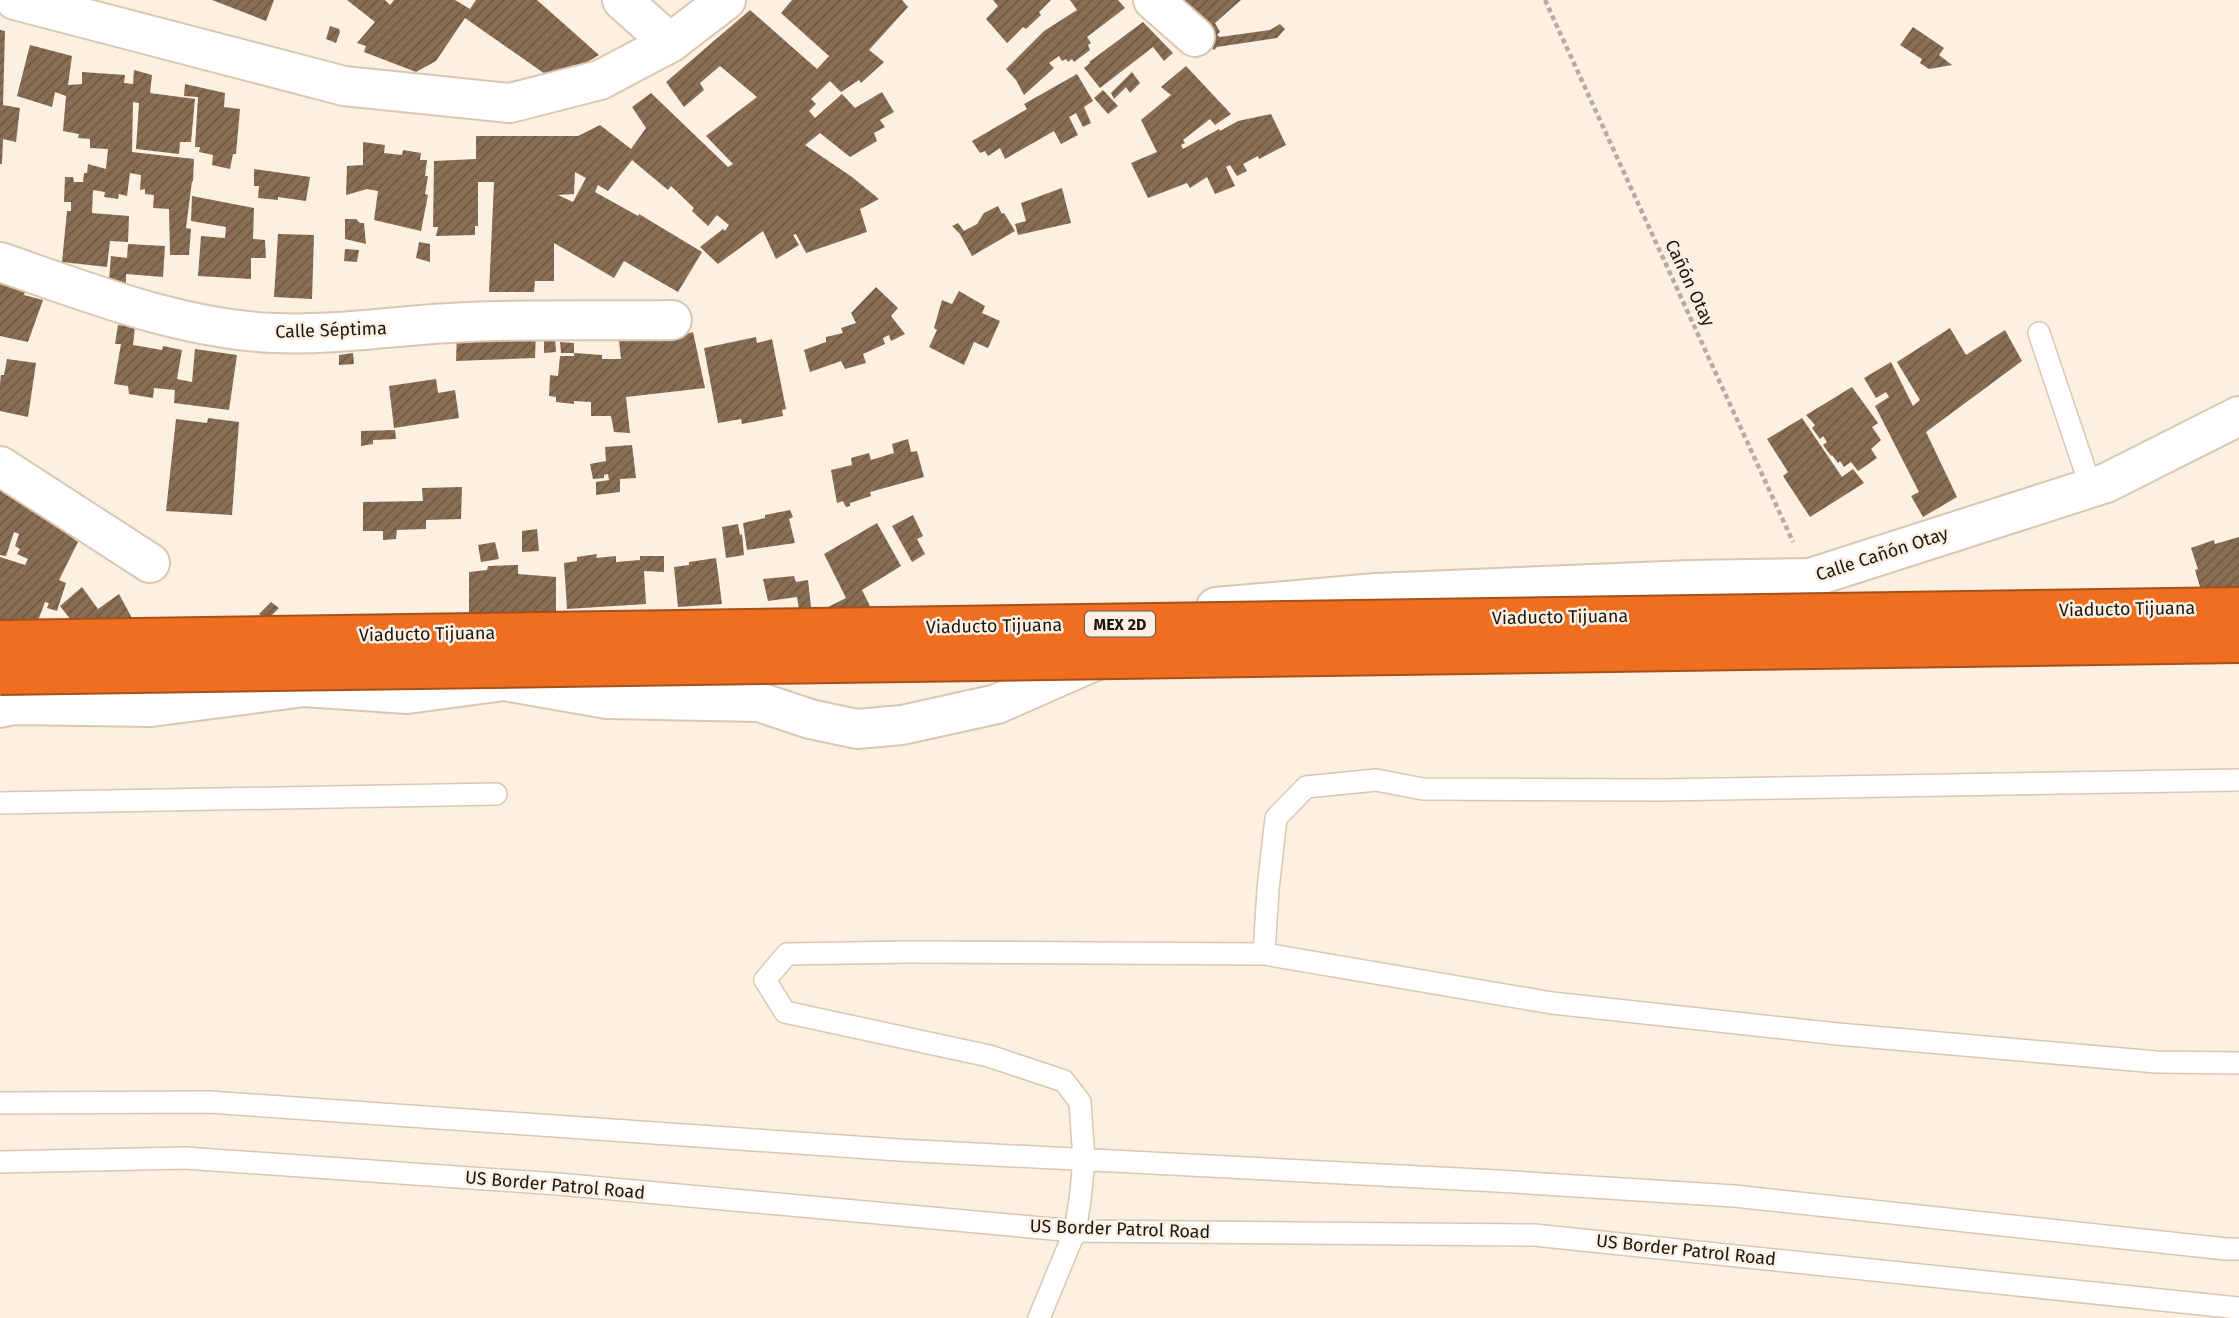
<svg xmlns="http://www.w3.org/2000/svg" width="2239" height="1318" viewBox="0 0 2239 1318" font-family="'Fira Sans',sans-serif">
  <style>
    .building { fill: url(#building-hatch); fill-rule: evenodd }
    .lines { fill: none; stroke-linecap: round; stroke-linejoin: round }
    .service-casing { stroke: #dac7b1; stroke-width: 24 }
    .minor-casing { stroke: #dac7b1; stroke-width: 42 }
    .path { stroke: #b6aca0; stroke-width: 4.5; stroke-dasharray: 5 3.5; stroke-linecap: butt }
    .service { stroke: #fff; stroke-width: 21 }
    .minor { stroke: #fff; stroke-width: 38 }
    .motorway-bridge-casing { stroke: #a6501a; stroke-width: 42; stroke-linecap: butt }
    .motorway-bridge { stroke: #ef6e20; stroke-width: 38 }
    .labels { text-anchor: middle; dominant-baseline: central; stroke-width: 5; stroke-linejoin: round; paint-order: stroke }
    .shield { fill: #fcf0e2; stroke: #61584e; stroke-width: 2 }
    .shield-label { font-size: 16px; font-weight: bold; fill: #1e170f }
    .street-label { font-size: 18px; fill: #1e170f; stroke: #fcf0e2 }
  </style>
  <defs>
    <pattern id="building-hatch" width="6" height="6" patternUnits="userSpaceOnUse" patternTransform="scale(1.75)"><rect width="6" height="6" fill="#896e54"/><path d="M-1 1l2-2M0 6l6-6M5 7l2-2" fill="none" stroke="#6f5944"/></pattern>
  </defs>
  <rect width="100%" height="100%" fill="#fcf0e2"/>
  <path class="building" d="M212 0H274L266 21Z
    M347 0H385L390 5 394 0H455L470 9 476 0H537L599 55 555 81 465 18 436 61 416 72 364 52 366 46 357 43 375 22Z
    M792 0H902L908 7 869 50 884 62 861 83 859 80 841 92 830 81 811 99 816 104 809 111 815 118 842 94 855 108 882 92 894 112 880 120 885 127 874 133 877 141 850 157 820 133 805 145 852 177 879 199 860 209 867 232 806 253 796 234 793 235 799 245 776 259 763 231 718 264 700 247 723 229 725 231 729 225 717 215 708 226 692 211 694 208 671 186 668 190 632 160 608 191 598 185 595 192 638 216 639 214 702 252 678 292 624 261 614 278 554 243V281H535L534 292H489L494 182H478V226H475V235L436 236 438 227H433L434 161 476 159V136H578L600 125 631 149 646 128 632 107 651 93 728 167 733 164 706 136 757 97 720 66 700 83 704 90 684 107 666 82 750 10 817 69 829 56 781 13ZM575 172 586 178 573 202 558 195 574 194Z
    M993 0H1051L1039 12 1041 15 1026 29 1023 27 1007 43 986 19 998 6Z
    M1070 0H1118L1125 8 1087 37 1091 43 1088 45 1090 50 1074 62 1072 59 1068 62 1066 59 1062 61 1059 56 1049 63 1054 68 1024 95 1016 80 1006 69 1044 31 1077 10Z
    M1163 0H1241L1215 23 1220 32 1217 35 1220 37 1270 30 1280 24 1285 29 1277 38 1217 47 1214 50Z
    M1143 22 1173 53 1164 61 1153 47 1100 88 1084 68 1090 63 1089 62Z
    M330 26 339 29 340 32 336 43 326 39Z
    M1913 27 1944 48 1939 55 1952 65 1929 69 1920 63 1922 59 1900 45Z
    M0 30 5 31 3 105 20 108 16 142 3 139 2 164H0Z
    M30 45 72 56 68 85 82 84V72L125 75 124 83 133 84 134 70 152 75 150 93 195 99 191 142H180L179 154 136 149 139 103 133 102 132 152 194 159 193 182 192 181 186 228 191 229 189 255H170L169 209 153 208 154 195 145 194V189L140 190 141 175 130 173 127 196 119 194 118 199 104 197 105 192 93 190 92 213 129 216 128 242 110 241 107 267 62 262 67 211H71V202H64L65 177H73L74 182H83L84 173H87L88 164 106 169 108 149 90 148V139L78 138 79 134 63 131 66 96 55 92 52 107 17 96Z
    M1186 66 1231 114 1215 125 1210 119 1183 140 1185 143 1181 145 1183 149 1219 129 1220 131 1238 121 1271 114 1286 145 1259 159 1258 156 1243 164 1247 171 1237 176 1230 165 1226 167 1235 186 1215 194 1207 177 1190 188 1187 183 1148 198 1131 163 1157 152 1141 120 1171 95 1161 87Z
    M1132 72 1140 83 1130 93 1126 87 1114 99 1111 93Z
    M1077 74 1093 101 1084 107 1091 123 1083 127 1076 113 1069 117 1078 135 1061 144 1054 131 1005 159 1000 148 988 156 985 151 980 153 972 141 1027 109 1024 104Z
    M185 84 225 93 224 107 240 109 236 154H233L230 169 212 165 213 155 199 152 200 147H195L198 97 184 96Z
    M1103 90 1118 106 1108 114 1094 98Z
    M363 142 385 145 384 153 402 155 403 150 421 153 420 160H427L425 176H428L425 194 428 195 421 231 374 220 378 191 367 189 346 195 347 166 363 165Z
    M254 169 310 177 306 201 278 197V200L258 198 259 186H254Z
    M1062 188 1071 223 1018 235 1015 224 1026 221 1021 203Z
    M192 196 254 208 253 239 265 240 266 258H251V279L198 276 201 236 225 238 226 227 191 221Z
    M998 206 1002 214 1004 213 1015 231 972 256 960 234 952 226 958 223 964 231 977 224 984 213Z
    M345 219H356L360 223H364L366 244 345 239Z
    M278 234 314 235 312 299 274 297Z
    M419 242 430 244V262L416 258Z
    M128 244 165 246 163 277 126 274V285L109 280 111 256 127 258Z
    M345 249 359 250 357 262 344 261Z
    M0 283 25 292 24 295 43 300 28 342 0 336Z
    M876 287 898 308 891 316 905 334 891 341 889 335 883 338 885 344 863 354 866 363 845 369 841 361 810 372 804 350 826 342V337L843 333 841 328 856 323 851 313Z
    M959 291 985 306 982 313 1000 321 988 348 974 342 964 365 929 347 937 330 934 328 942 300 952 304Z
    M118 325 135 327 133 345 162 350 163 346 182 350 177 379 192 382 195 349 237 355 229 410 174 403 175 390 154 388 153 398 129 394 128 386 114 384 121 344H115Z
    M1950 328 1966 355 2005 330 2022 361 1926 432 1957 497 1923 517 1911 496 1919 492 1875 406 1889 397 1886 392 1876 398 1864 378 1891 362 1913 406 1920 400 1897 362Z
    M536 332 535 358 456 361 457 334Z
    M618 332 683 335 693 332 705 388 626 397 630 433 614 432 611 416H591V402L574 401V404L556 402V397L549 396 550 375 558 376 560 356H574V353L602 355V359H621Z
    M756 337 757 343 772 339 786 409 782 410 783 416 742 424 741 419 718 423 704 348Z
    M555 338 556 352 544 353V339Z
    M560 342 574 343V353H561Z
    M353 353 354 364 339 365V355Z
    M7 359 36 363 28 417 0 411V383L1 375H4Z
    M436 379 438 393 455 390 459 418 394 428 389 386Z
    M1852 387 1878 423 1872 427 1881 440 1871 449 1877 458 1858 471 1851 462 1844 467 1840 461 1838 463 1832 455 1831 456 1823 445 1827 442 1823 436 1820 439 1812 428 1815 425 1806 415Z
    M208 418 239 422 232 515 166 511 176 419 207 423Z
    M1802 418 1842 477 1853 469 1864 483 1810 517 1783 476 1788 472 1767 439Z
    M395 430 396 439 373 440V444L361 446V431Z
    M908 439 911 452 917 451 924 477 870 492 871 496 850 503V506L846 507 843 501 837 503 831 470 852 465 851 458 869 453 871 460 894 453 892 444Z
    M632 445 636 478 620 479V492L596 495V482L609 480 608 474 604 475V478L593 479 590 464 606 461 605 447Z
    M0 485 78 542 59 580 66 583 57 611 47 608 49 603 45 602 28 647 0 627V557L25 565 28 559 17 554 20 549 15 546 19 534 14 532 6 556 0 555Z
    M462 487 461 519 426 520V529L397 530 396 539 383 540V531H363V502L423 501 422 488Z
    M790 510 793 517 789 519 795 543 747 550 743 523 765 518V515Z
    M913 515 923 536 917 539 925 554 912 562 892 526Z
    M877 523 901 566 862 590 873 612 838 628 828 607 846 598 824 554Z
    M738 524 740 535 742 534 744 555 726 558 722 527Z
    M537 529 539 551 522 552V531Z
    M2239 537V605L2203 597 2195 570 2198 569 2191 548 2214 540 2215 544Z
    M495 542 499 559 481 562 478 545Z
    M597 554 596 558 616 556V562L640 560V556H664V572L644 571 646 604 567 609 564 563 577 561V557Z
    M716 558 722 604 678 607 674 567 689 565V562Z
    M518 565V574L556 577V629L469 616V572L487 570 488 566Z
    M794 576 796 582 808 580 811 607 799 609 797 597 768 601 763 579Z
    M82 587 98 609 119 594 133 620 74 624 60 606Z
    M271 602 279 608 267 620 259 614Z"/>
  <g class="lines">
    <g class="service-casing">
      <path id="service" d="M2039 333 2091 488
        M0 803 496 794
        M1264 954 1268 889 1276 818 1306 787 1376 780 1423 789 1659 790 2239 780
        M0 1103 209 1102 899 1150 1497 1181 1734 1196 2226 1249H2239
        M0 1162 185 1158 558 1184 1075 1231 1534 1235 2239 1308
        M1039 1318 1075 1231 1080 1200 1084 1160 1080 1102 1064 1081 989 1056 785 1012 765 980 787 954 909 952 1264 954 1552 1003 1838 1034 2156 1062 2239 1063"/>
    </g>
    <g class="minor-casing">
      <path id="minor" d="M15 0 344 86 510 103 600 80 670 43 726 0
        M622 0 670 43
        M1153 0 1195 37
        M0 262C88 292 179 329 273 333 338 336 404 324 469 322 537 319 605 321 672 320
        M0 466 150 563
        M1216 607 1376 593 1690 580 1810 578 2106 483 2239 416
        M0 708 14 705 151 707 304 687 407 694 504 681 607 699 759 702 810 719 857 729 902 725 997 704 1099 659"/>
    </g>
    <path class="path" d="M1545 0 1793 542"/>
    <use href="#service" class="service"/>
    <use href="#minor" class="minor"/>
    <g class="motorway-bridge-casing">
      <path id="motorway-bridge" d="M0 640 2239 607
        M0 675 2239 643"/>
    </g>
    <use href="#motorway-bridge" class="motorway-bridge"/>
  </g>
  <g class="labels">
    <rect class="shield" x="1085" y="611.5" width="70" height="25" rx="5"/>
    <g class="shield-label">
      <text x="1120" y="624">MEX 2D</text>
    </g>
    <g class="street-label">
      <text transform="translate(1690 283) rotate(65)">Cañón Otay</text>
      <text transform="translate(331 330) rotate(-2)">Calle Séptima</text>
      <text transform="translate(1882 554) rotate(-18)">Calle Cañón Otay</text>
      <text transform="translate(2127 609) rotate(-1)">Viaducto Tijuana</text>
      <text transform="translate(1560 617) rotate(-1)">Viaducto Tijuana</text>
      <text transform="translate(994 626) rotate(-1)">Viaducto Tijuana</text>
      <text transform="translate(427 634) rotate(-1)">Viaducto Tijuana</text>
      <text transform="translate(555 1185) rotate(5)">US Border Patrol Road</text>
      <text transform="translate(1120 1229) rotate(2)">US Border Patrol Road</text>
      <text transform="translate(1686 1250) rotate(6)">US Border Patrol Road</text>
    </g>
  </g>
</svg>
